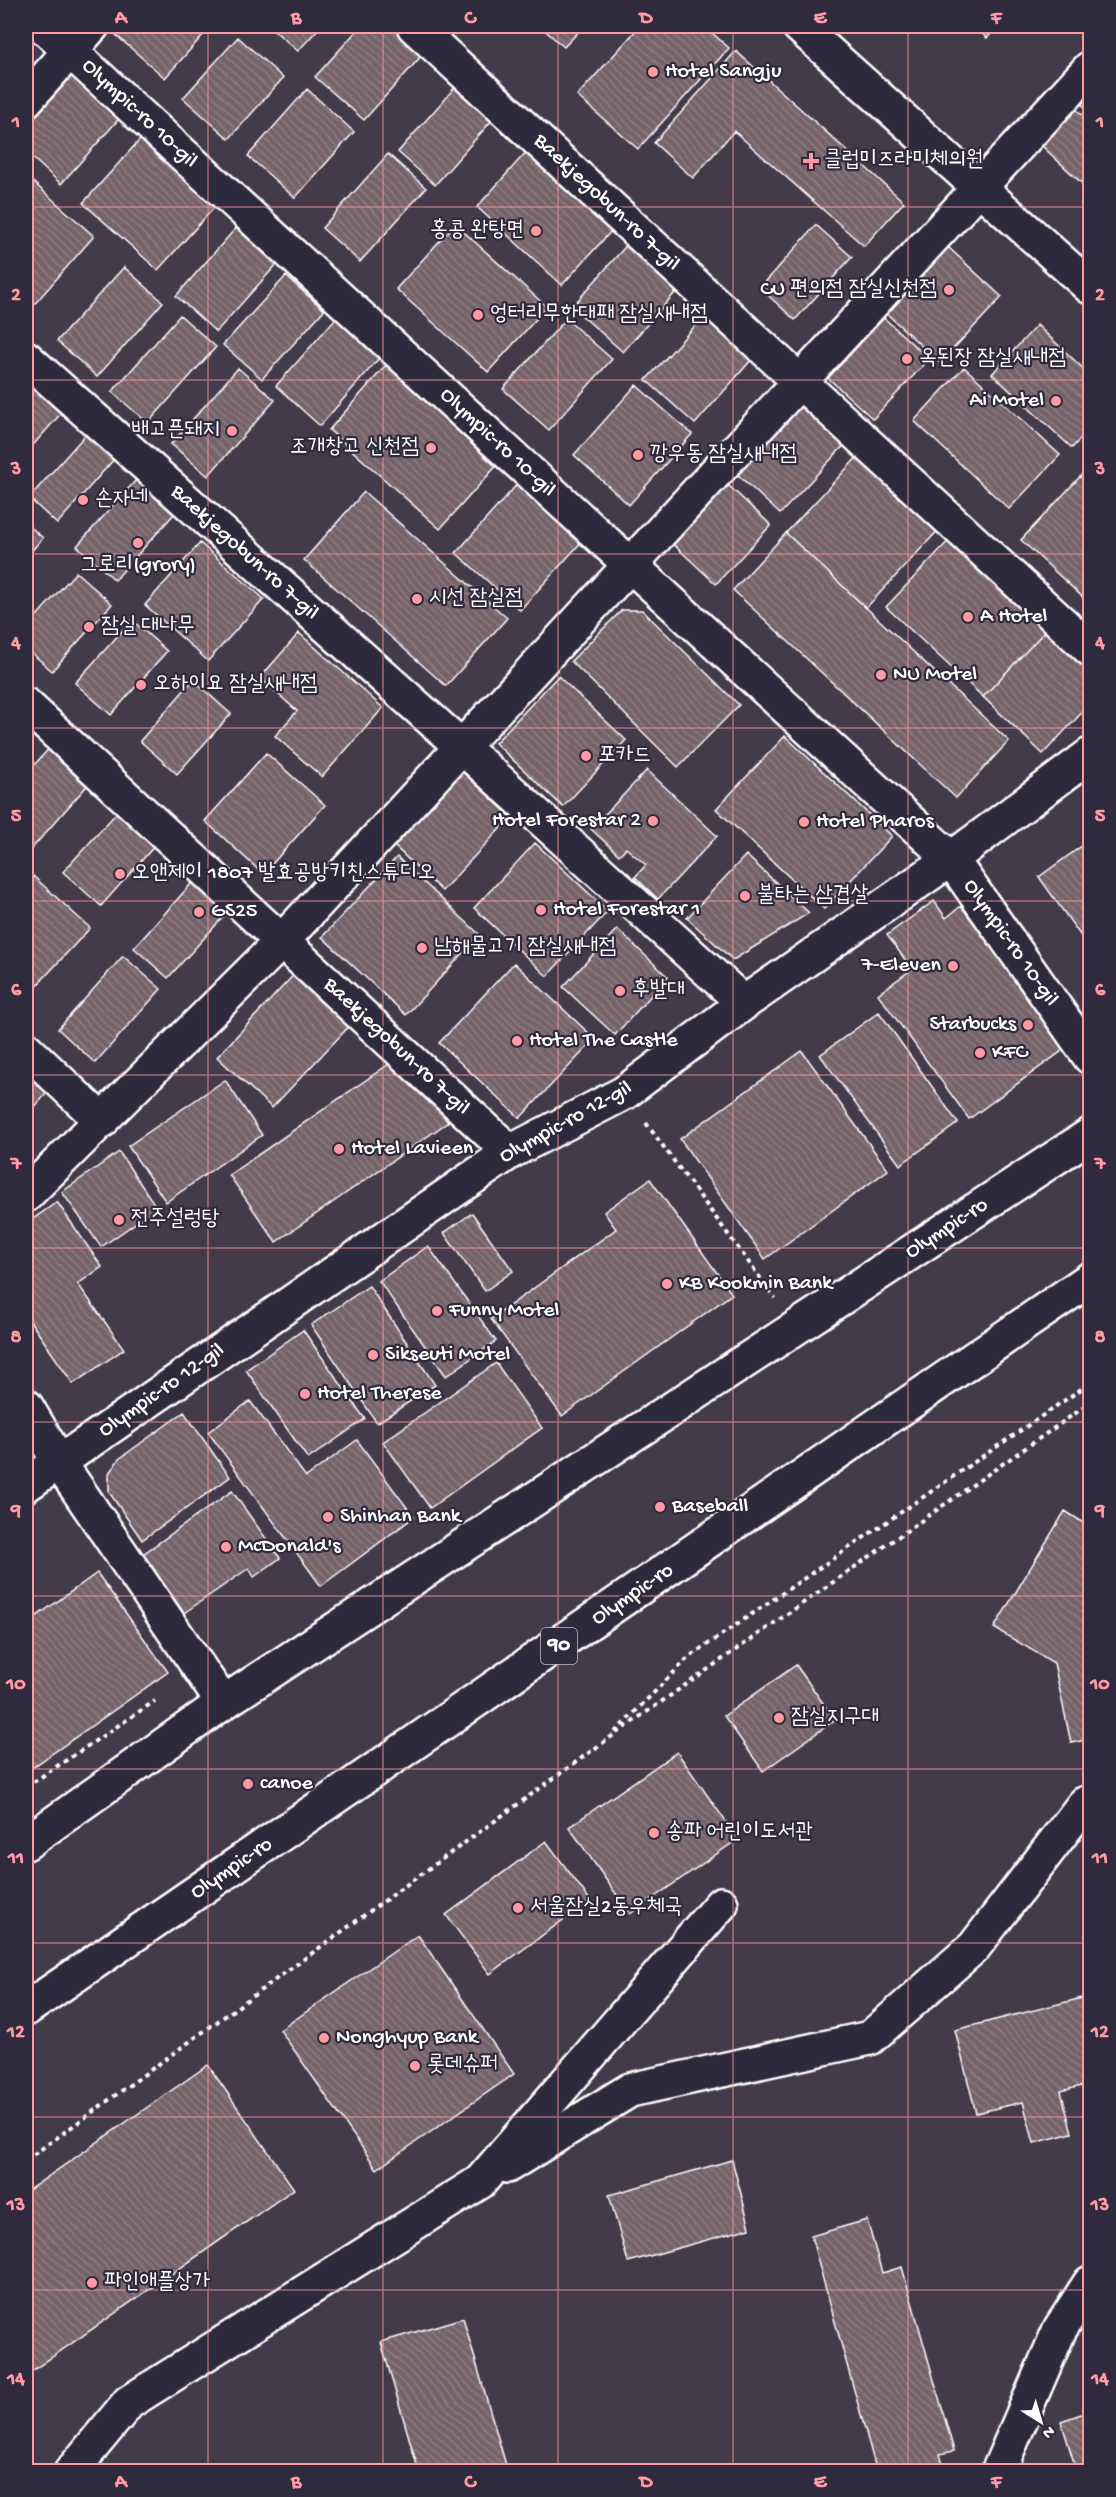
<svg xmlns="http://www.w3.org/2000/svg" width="1116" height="2497" viewBox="0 0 1116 2497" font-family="'Gochi Hand','Poor Story',sans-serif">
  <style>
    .building { fill: url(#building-back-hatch); stroke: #fff; stroke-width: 1.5 }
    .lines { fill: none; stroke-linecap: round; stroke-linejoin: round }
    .minor-casing { stroke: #fff; stroke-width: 38 }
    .major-casing { stroke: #fff; stroke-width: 38 }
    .path { stroke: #fff; stroke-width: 4; stroke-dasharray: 4.5 4.5; stroke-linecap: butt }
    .minor { stroke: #2f2a3d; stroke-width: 33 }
    .major { stroke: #2f2a3d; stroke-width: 33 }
    .grid { fill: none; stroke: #ff9aa2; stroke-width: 1.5; stroke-opacity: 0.55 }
    .poi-dot { fill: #ff9aa2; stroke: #2f2a3d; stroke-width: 2 }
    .labels { text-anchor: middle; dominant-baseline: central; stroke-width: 4.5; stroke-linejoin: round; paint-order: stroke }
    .shield { fill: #2f2a3d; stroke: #c1bfc5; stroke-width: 1.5 }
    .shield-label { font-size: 21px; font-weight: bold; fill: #fff }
    .poi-label { font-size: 22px; fill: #fff; stroke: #2f2a3d; text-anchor: start }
    .street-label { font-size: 22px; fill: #fff; stroke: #2f2a3d }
    .neatline { fill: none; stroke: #ff9aa2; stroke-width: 2 }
    .grid-label { font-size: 20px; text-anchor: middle; font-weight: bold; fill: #ff9aa2 }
  </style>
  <defs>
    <pattern id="building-back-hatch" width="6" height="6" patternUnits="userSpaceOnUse" patternTransform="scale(1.5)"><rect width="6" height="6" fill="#766369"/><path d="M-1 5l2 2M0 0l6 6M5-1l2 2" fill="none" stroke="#8b7a80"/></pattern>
  </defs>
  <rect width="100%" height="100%" fill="#443b4a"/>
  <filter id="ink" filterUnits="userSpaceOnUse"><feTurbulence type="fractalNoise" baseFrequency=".0167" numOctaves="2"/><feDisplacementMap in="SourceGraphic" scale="12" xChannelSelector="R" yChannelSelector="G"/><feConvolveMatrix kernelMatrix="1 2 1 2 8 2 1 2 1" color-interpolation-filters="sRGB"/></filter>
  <g filter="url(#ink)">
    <path class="building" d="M110 26H211L165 78 108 28Z
      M269 26H321L298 51Z
      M361 26H394L425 52 364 120 315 77Z
      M540 26H584L564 47Z
      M640 26H704L729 48 638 149 577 96Z
      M973 26H999L987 38Z
      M238 37 283 78 229 139 183 98Z
      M736 51 904 202 864 246 734 131 693 178 654 143Z
      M78 69 126 111 61 184 26 152V127Z
      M1090 84V112L1076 99Z
      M457 85 494 118 435 185 398 152Z
      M307 89 354 132 295 198 248 156Z
      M1076 109 1090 122V186L1088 189 1042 146Z
      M145 134 220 201 158 270 83 203Z
      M528 150 614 228 562 285 477 207Z
      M388 154 426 188 360 262 322 228Z
      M26 176 94 236 32 307 26 301Z
      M455 224 547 307 488 372 396 289Z
      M816 225 852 257 795 320 760 288Z
      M236 228 277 264 216 332 176 296Z
      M631 240 682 285 623 352 572 307Z
      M948 247 1002 297 940 363 886 313Z
      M124 267 163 302 97 377 57 341Z
      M286 276 324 310 262 379 223 345Z
      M712 307 760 350 695 424 646 380Z
      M180 315 216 347 148 423 112 392Z
      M336 318 380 357 320 426 276 386Z
      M884 318 929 359 873 419 828 378Z
      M566 319 612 359 549 430 503 389Z
      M1037 325 1090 375V428L1072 448 992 374Z
      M387 364 499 463 440 529 329 430Z
      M964 367 1060 455 1009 509 914 421Z
      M238 368 275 400 208 476 171 444Z
      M26 376 64 410 26 453Z
      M636 385 692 434 629 505 574 455Z
      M805 400 849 440 780 514 737 474Z
      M87 433 115 458 57 524 29 498Z
      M863 451 943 525 866 608 786 533Z
      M1090 466V604L1021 540Z
      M136 480 174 514 115 580 77 546Z
      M520 481 585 538 520 610 456 553Z
      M728 485 771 525 716 584 673 544Z
      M364 492 507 618 446 686 304 560Z
      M26 523 43 538 26 557Z
      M786 533 1009 741 956 798 733 590Z
      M953 536 1049 627 983 697 886 607Z
      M200 543 264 599 208 661 145 605Z
      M76 572 112 604 52 671 26 648V628Z
      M622 610H642L739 705 678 767 571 661Z
      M132 620 167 651 111 715 75 683Z
      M1049 627 1090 665V704L1043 754 983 697Z
      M299 633 383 708 322 777 275 736 297 711 260 678Z
      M558 676 626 740 563 807 495 743Z
      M193 680 231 714 177 774 140 741Z
      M785 736 892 836 824 909 716 809Z
      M53 744 92 780 26 855V774Z
      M266 753 325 805 263 874 205 821Z
      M461 770 511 817 442 891 392 844Z
      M647 770 717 836 658 899 635 877 646 865 626 848 619 855 591 829Z
      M121 808 158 842 101 906 63 872Z
      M1090 840V949L1039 877Z
      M535 843 608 911 547 976 474 908Z
      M746 855 809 913 733 960 687 918Z
      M397 857 480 935 406 1015 322 937Z
      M33 876 90 928 27 996 26 884Z
      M198 876 233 906 168 978 134 948Z
      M934 901 946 918 961 906 1066 1048 969 1119 878 994 912 969 887 935Z
      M617 929 668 977 615 1035 563 987Z
      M123 956 161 989 95 1063 58 1029Z
      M514 963 595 1039 520 1118 439 1043Z
      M301 967 356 1019 272 1108 217 1057Z
      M879 1012 958 1123 900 1165 820 1055Z
      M802 1051 888 1170 765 1259 680 1139Z
      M402 1055 448 1122 276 1242 229 1175Z
      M26 1064 52 1087 26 1117Z
      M225 1080 262 1135 166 1202 128 1146Z
      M119 1152 157 1208 101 1247 62 1192Z
      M650 1179 732 1294 562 1416 491 1319 616 1229 604 1212Z
      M57 1202 102 1267 78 1284 124 1349 73 1384 26 1315V1224Z
      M472 1213 513 1271 485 1291 444 1233Z
      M428 1246 496 1341 446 1376 379 1281Z
      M369 1286 435 1385 377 1423 311 1325Z
      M303 1330 365 1419 308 1459 246 1370Z
      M496 1363 542 1428 430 1508 383 1442Z
      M250 1401 306 1477 357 1440 414 1517 321 1586 208 1432Z
      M184 1412 230 1477 142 1540 109 1492V1473L119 1459Z
      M232 1491 280 1558 254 1577 249 1568 184 1613 143 1554Z
      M1065 1511 1090 1527V1739L1071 1743 1054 1663 994 1628Z
      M97 1573 168 1672 26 1772V1624Z
      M796 1665 835 1720 763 1771 724 1716Z
      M677 1752 738 1839 630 1914 569 1827Z
      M546 1841 590 1900 490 1974 446 1915Z
      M418 1935 514 2074 377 2169 280 2030Z
      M1090 1996V2084L1061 2091 1072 2133 1034 2143 1023 2102 976 2113 955 2030Z
      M208 2065 294 2189 26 2375V2192Z
      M732 2160 750 2228 628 2262 609 2195Z
      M867 2220 882 2273 902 2267 954 2451 940 2454 945 2472H877L811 2236Z
      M463 2318 508 2472H419L381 2342Z
      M1090 2411V2472H1077L1061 2421Z"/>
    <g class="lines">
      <g class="minor-casing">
        <path id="minor" d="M43 26 951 859 1090 1057
          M414 26 1090 649
          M799 26 1090 287
          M26 100 92 26
          M26 358 462 747 744 1003
          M26 705 510 1152
          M26 1049 102 1121
          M26 1195 282 941 1090 68
          M26 1406 59 1462 223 1703
          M26 1485 510 1152 624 1093 744 1003 951 859 1090 755
          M507 2166 630 2090 870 2038 974 1947 1084 1804 1090 1802
          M71 2472 129 2402 480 2182 721 1904
          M998 2472 1060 2329 1090 2283"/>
      </g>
      <g class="major-casing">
        <path id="major" d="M26 1843 223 1703 1090 1135
          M26 2009 1090 1279"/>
      </g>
      <path class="path" d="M646 1123 775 1298
        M615 1732 689 1657 1090 1383
        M26 1787 155 1701
        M26 2160 608 1739 1090 1403"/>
      <use href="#minor" class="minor"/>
      <use href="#major" class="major"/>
    </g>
  </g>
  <path class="grid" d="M208 26V2472M383 26V2472M558 26V2472M733 26V2472M908 26V2472M26 207H1090M26 380H1090M26 554H1090M26 728H1090M26 901H1090M26 1075H1090M26 1248H1090M26 1422H1090M26 1596H1090M26 1769H1090M26 1943H1090M26 2117H1090M26 2290H1090"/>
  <g class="poi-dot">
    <circle cx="653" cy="72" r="6"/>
    <path d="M808 152h6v6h6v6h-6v6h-6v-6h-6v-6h6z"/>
    <circle cx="536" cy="231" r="6"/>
    <circle cx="949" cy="290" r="6"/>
    <circle cx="478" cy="315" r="6"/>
    <circle cx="907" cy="359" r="6"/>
    <circle cx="1056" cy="401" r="6"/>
    <circle cx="232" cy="431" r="6"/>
    <circle cx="431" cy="448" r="6"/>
    <circle cx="638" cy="455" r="6"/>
    <circle cx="83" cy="500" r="6"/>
    <circle cx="138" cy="543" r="6"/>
    <circle cx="417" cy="599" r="6"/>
    <circle cx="968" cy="617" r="6"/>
    <circle cx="89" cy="627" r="6"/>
    <circle cx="881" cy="675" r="6"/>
    <circle cx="141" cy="685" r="6"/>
    <circle cx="586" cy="756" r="6"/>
    <circle cx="653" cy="821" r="6"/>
    <circle cx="804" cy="822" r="6"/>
    <circle cx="120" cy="874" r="6"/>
    <circle cx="745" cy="896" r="6"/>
    <circle cx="541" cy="910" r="6"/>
    <circle cx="199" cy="912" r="6"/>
    <circle cx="422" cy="948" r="6"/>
    <circle cx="953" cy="966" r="6"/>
    <circle cx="620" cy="991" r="6"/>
    <circle cx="1028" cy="1025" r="6"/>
    <circle cx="517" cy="1041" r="6"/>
    <circle cx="980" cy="1053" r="6"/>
    <circle cx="339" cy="1149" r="6"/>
    <circle cx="119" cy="1220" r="6"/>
    <circle cx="667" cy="1284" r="6"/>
    <circle cx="437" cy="1311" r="6"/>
    <circle cx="373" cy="1355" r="6"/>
    <circle cx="305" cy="1394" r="6"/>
    <circle cx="660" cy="1507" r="6"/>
    <circle cx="328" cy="1517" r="6"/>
    <circle cx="226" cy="1547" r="6"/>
    <circle cx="779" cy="1718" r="6"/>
    <circle cx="248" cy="1784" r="6"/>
    <circle cx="654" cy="1833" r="6"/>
    <circle cx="518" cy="1908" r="6"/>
    <circle cx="324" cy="2038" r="6"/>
    <circle cx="415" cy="2066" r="6"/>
    <circle cx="92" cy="2283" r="6"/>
  </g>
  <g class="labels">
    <rect class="shield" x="541" y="1628" width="36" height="36" rx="4.5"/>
    <g class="shield-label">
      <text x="559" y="1646">90</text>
    </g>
    <g class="poi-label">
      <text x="665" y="72">Hotel Sangju</text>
      <text x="824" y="161">클럽미즈라미체의원</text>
      <text x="524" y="231" text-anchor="end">홍콩 완탕면</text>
      <text x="937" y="290" text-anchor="end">CU 편의점 잠실신천점</text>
      <text x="490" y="315">엉터리무한대패 잠실새내점</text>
      <text x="919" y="359">옥된장 잠실새내점</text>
      <text x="1044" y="401" text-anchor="end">Ai Motel</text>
      <text x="220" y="431" text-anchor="end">배고픈돼지</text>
      <text x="419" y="448" text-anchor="end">조개창고 신천점</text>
      <text x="650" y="455">깡우동 잠실새내점</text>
      <text x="95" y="500">손자네</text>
      <text x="138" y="566" text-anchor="middle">그로리(grory)</text>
      <text x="429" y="599">시선 잠실점</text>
      <text x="980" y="617">A Hotel</text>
      <text x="101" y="627">잠실 대나무</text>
      <text x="893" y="675">NU Motel</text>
      <text x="153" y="685">오하이요 잠실새내점</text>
      <text x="598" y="756">포카드</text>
      <text x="641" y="821" text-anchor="end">Hotel Forestar 2</text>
      <text x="816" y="822">Hotel Pharos</text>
      <text x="132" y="874">오앤제이 1807 발효공방키친스튜디오</text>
      <text x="757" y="896">불타는 삼겹살</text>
      <text x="553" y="910">Hotel Forestar 1</text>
      <text x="211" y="912">GS25</text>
      <text x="434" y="948">남해물고기 잠실새내점</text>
      <text x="941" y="966" text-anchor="end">7-Eleven</text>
      <text x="632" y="991">후발대</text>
      <text x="1016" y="1025" text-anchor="end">Starbucks</text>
      <text x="529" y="1041">Hotel The Castle</text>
      <text x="992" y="1053">KFC</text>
      <text x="351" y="1149">Hotel Lavieen</text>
      <text x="131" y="1220">전주설렁탕</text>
      <text x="679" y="1284">KB Kookmin Bank</text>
      <text x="449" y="1311">Funny Motel</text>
      <text x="385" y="1355">Sikseuti Motel</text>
      <text x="317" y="1394">Hotel Therese</text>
      <text x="672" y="1507">Baseball</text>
      <text x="340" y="1517">Shinhan Bank</text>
      <text x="238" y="1547">McDonald's</text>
      <text x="791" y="1718">잠실지구대</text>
      <text x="260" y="1784">canoe</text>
      <text x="666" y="1833">송파 어린이도서관</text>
      <text x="530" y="1908">서울잠실2동우체국</text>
      <text x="336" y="2038">Nonghyup Bank</text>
      <text x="427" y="2066">롯데슈퍼</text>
      <text x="104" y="2283">파인애플상가</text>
    </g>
    <g class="street-label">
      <text transform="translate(139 114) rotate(43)">Olympic-ro 10-gil</text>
      <text transform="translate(606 203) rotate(43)">Baekjegobun-ro 7-gil</text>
      <text transform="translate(497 443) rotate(43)">Olympic-ro 10-gil</text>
      <text transform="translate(244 553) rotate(42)">Baekjegobun-ro 7-gil</text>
      <text transform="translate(1010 943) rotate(55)">Olympic-ro 10-gil</text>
      <text transform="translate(396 1047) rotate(43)">Baekjegobun-ro 7-gil</text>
      <text transform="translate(566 1123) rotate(-29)">Olympic-ro 12-gil</text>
      <text transform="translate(947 1229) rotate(-33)">Olympic-ro</text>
      <text transform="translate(162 1391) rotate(-35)">Olympic-ro 12-gil</text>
      <text transform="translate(633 1595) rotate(-34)">Olympic-ro</text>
      <text transform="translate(232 1869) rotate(-34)">Olympic-ro</text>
    </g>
  </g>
  <rect width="1116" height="2497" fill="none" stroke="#2f2a3d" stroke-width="66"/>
  <g transform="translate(1041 2422) rotate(143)" stroke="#2f2a3d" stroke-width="4.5" paint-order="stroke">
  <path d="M0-4.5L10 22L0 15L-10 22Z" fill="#ffffff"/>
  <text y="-9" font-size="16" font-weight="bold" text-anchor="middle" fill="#ffffff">N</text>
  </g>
  <rect x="33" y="33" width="1050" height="2431" class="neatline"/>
  <g class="grid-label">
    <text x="121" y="23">A</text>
    <text x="296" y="23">B</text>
    <text x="470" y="23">C</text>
    <text x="646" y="23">D</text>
    <text x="820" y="23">E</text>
    <text x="996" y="23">F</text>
    <text x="16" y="127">1</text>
    <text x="1100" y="127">1</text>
    <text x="16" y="300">2</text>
    <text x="1100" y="300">2</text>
    <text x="16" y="474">3</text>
    <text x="1100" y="474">3</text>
    <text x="16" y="648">4</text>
    <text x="1100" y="648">4</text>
    <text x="16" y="821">5</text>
    <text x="1100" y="821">5</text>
    <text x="16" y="995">6</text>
    <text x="1100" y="995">6</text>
    <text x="16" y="1169">7</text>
    <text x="1100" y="1169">7</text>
    <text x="16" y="1342">8</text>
    <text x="1100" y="1342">8</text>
    <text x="16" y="1516">9</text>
    <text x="1100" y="1516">9</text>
    <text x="16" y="1689">10</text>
    <text x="1100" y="1689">10</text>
    <text x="16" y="1863">11</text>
    <text x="1100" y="1863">11</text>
    <text x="16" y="2037">12</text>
    <text x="1100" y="2037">12</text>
    <text x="16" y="2210">13</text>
    <text x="1100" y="2210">13</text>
    <text x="16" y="2384">14</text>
    <text x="1100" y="2384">14</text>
    <text x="121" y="2487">A</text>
    <text x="296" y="2487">B</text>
    <text x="470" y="2487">C</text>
    <text x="646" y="2487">D</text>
    <text x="820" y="2487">E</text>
    <text x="996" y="2487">F</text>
  </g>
</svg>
